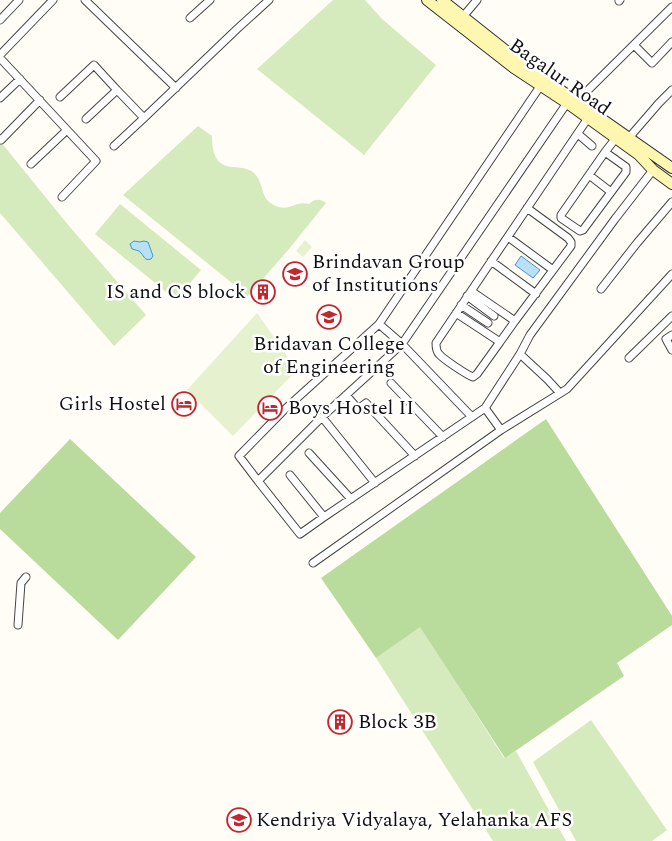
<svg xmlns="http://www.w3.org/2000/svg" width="672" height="841" viewBox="0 0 672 841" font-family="Spectral,serif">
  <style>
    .green { fill: #d5ebbd }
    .forest { fill: #b9dc9c }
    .pitch { fill: #e6f2cf }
    .water { fill: #b9e0f7; stroke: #3f96cf }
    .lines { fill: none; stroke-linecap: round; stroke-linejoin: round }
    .street-casing { stroke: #444; stroke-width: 9 }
    .secondary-casing { stroke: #333; stroke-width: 12 }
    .street { stroke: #fff; stroke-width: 7 }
    .secondary { stroke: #fff6b0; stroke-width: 10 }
    .labels { text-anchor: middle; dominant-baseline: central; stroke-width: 5; stroke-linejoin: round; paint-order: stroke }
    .street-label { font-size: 20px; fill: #111; stroke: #fff }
    .poi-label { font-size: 20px; fill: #111; stroke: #fff; text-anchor: start }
  </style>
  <rect width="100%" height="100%" fill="#fffdf5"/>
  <path class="green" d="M333 0H365L382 19 436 65 364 155 257 69Z
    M198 126 212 136C212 151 215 167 234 167 242 168 249 168 255 174 265 185 259 199 276 206 290 212 295 200 309 204 314 199 320 198 326 203L289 249 248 296 123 195Z
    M0 141 69 226 146 315 114 346 0 213Z
    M120 204 201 270 176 300 95 234Z
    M420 626 504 758 516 751 566 841H493L376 658Z
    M591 720 667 830 652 841H576L533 762Z"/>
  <path class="forest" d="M546 419 672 616V625L617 663 624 676 505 758 420 627 376 658 321 578Z
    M70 439 196 557 118 640 0 529V513Z"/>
  <path class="pitch" d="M305 240 312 247 303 257 296 251Z
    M257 313 297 370 233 436 187 390Z"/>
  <path class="water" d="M134 241 140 242 144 241 148 242 153 256 151 259C144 261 145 257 141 253 139 250 135 250 132 249L130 244Z
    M521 256 540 270 533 278 515 265Z"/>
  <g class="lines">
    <g class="street-casing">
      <path id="street" d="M85 0 176 88
        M619 1 620 0
        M190 18 210 0
        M461 19 477 0
        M0 20 19 0
        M634 45 652 63 672 42
        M0 55 53 0
        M0 58 96 161 62 197
        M60 97 94 65 117 90
        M0 98 20 79
        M577 104V101L672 7
        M144 118 237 29 269 0
        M86 119 117 90 144 118 114 146
        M578 134 592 146
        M0 139 1 140 40 100
        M627 140 659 103 672 90
        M605 152 561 215V218L580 231 583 230 626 172V167L605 152 616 138
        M31 164 67 130
        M589 175 611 192
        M508 237 553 270
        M491 261 536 294
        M601 289 637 243 672 202
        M471 291 515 321 571 246V242L568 238 527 208
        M467 296 494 316
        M461 305 488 323
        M456 313 500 342 477 374 473 377C467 375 443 359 439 354 436 351 436 346 436 343L588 118
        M379 324 541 85
        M672 335 666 339 672 350
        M500 342 515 321
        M520 354 547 379 559 392
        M629 358 672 316
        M391 383 443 437
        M346 395 358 409 366 403 415 456
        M322 417 375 483
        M472 417 402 344 322 417 258 481 239 456 284 410 379 324 402 344 567 103
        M501 430 485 408 520 354 530 335 615 219 653 170
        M309 453 351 499
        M290 475 324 517
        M258 481 300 534 324 517 485 408
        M313 563 501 430 567 389 672 274
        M18 625 21 583 26 577"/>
    </g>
    <g class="secondary-casing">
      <path id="secondary" d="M427 0 514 68 567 103 639 155 653 170 672 184
        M442 0 519 61 672 168"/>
    </g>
    <use href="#street" class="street"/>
    <use href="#secondary" class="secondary"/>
  </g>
  <defs>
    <g id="university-ring" transform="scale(1.25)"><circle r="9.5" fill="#fff" stroke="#c4262e" stroke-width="1.5"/><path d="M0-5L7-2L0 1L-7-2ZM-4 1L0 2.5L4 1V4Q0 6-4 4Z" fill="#c4262e"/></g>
    <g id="building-ring" transform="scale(1.25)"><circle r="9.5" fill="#fff" stroke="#c4262e" stroke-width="1.5"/><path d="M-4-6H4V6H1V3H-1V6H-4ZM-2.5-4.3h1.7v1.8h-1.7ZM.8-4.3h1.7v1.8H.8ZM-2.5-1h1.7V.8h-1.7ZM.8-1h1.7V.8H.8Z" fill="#c4262e"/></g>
    <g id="hotel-ring" transform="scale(1.25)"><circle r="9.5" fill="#fff" stroke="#c4262e" stroke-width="1.5"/><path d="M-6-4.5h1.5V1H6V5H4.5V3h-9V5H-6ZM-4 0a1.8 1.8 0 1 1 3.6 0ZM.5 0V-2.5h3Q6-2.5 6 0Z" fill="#c4262e"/></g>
    <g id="school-ring" transform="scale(1.25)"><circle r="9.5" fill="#fff" stroke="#c4262e" stroke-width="1.5"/><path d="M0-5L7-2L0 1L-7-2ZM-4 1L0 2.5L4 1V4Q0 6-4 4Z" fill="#c4262e"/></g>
  </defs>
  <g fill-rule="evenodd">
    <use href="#university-ring" x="295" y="274"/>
    <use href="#building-ring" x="263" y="292"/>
    <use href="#university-ring" x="329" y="317"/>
    <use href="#hotel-ring" x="184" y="404"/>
    <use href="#hotel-ring" x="270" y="408"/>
    <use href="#building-ring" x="340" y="722"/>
    <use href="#school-ring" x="239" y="820"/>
  </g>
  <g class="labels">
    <g class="street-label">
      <text transform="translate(560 77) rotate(35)">Bagalur Road</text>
    </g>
    <g class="poi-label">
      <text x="312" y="262">Brindavan Group<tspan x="312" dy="23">of Institutions</tspan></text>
      <text x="246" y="292" text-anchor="end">IS and CS block</text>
      <text x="329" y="344" text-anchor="middle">Bridavan College<tspan x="329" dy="23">of Engineering</tspan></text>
      <text x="166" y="404" text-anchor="end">Girls Hostel</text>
      <text x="288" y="408">Boys Hostel II</text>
      <text x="358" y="722">Block 3B</text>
      <text x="256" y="820">Kendriya Vidyalaya, Yelahanka AFS</text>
    </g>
  </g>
</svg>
